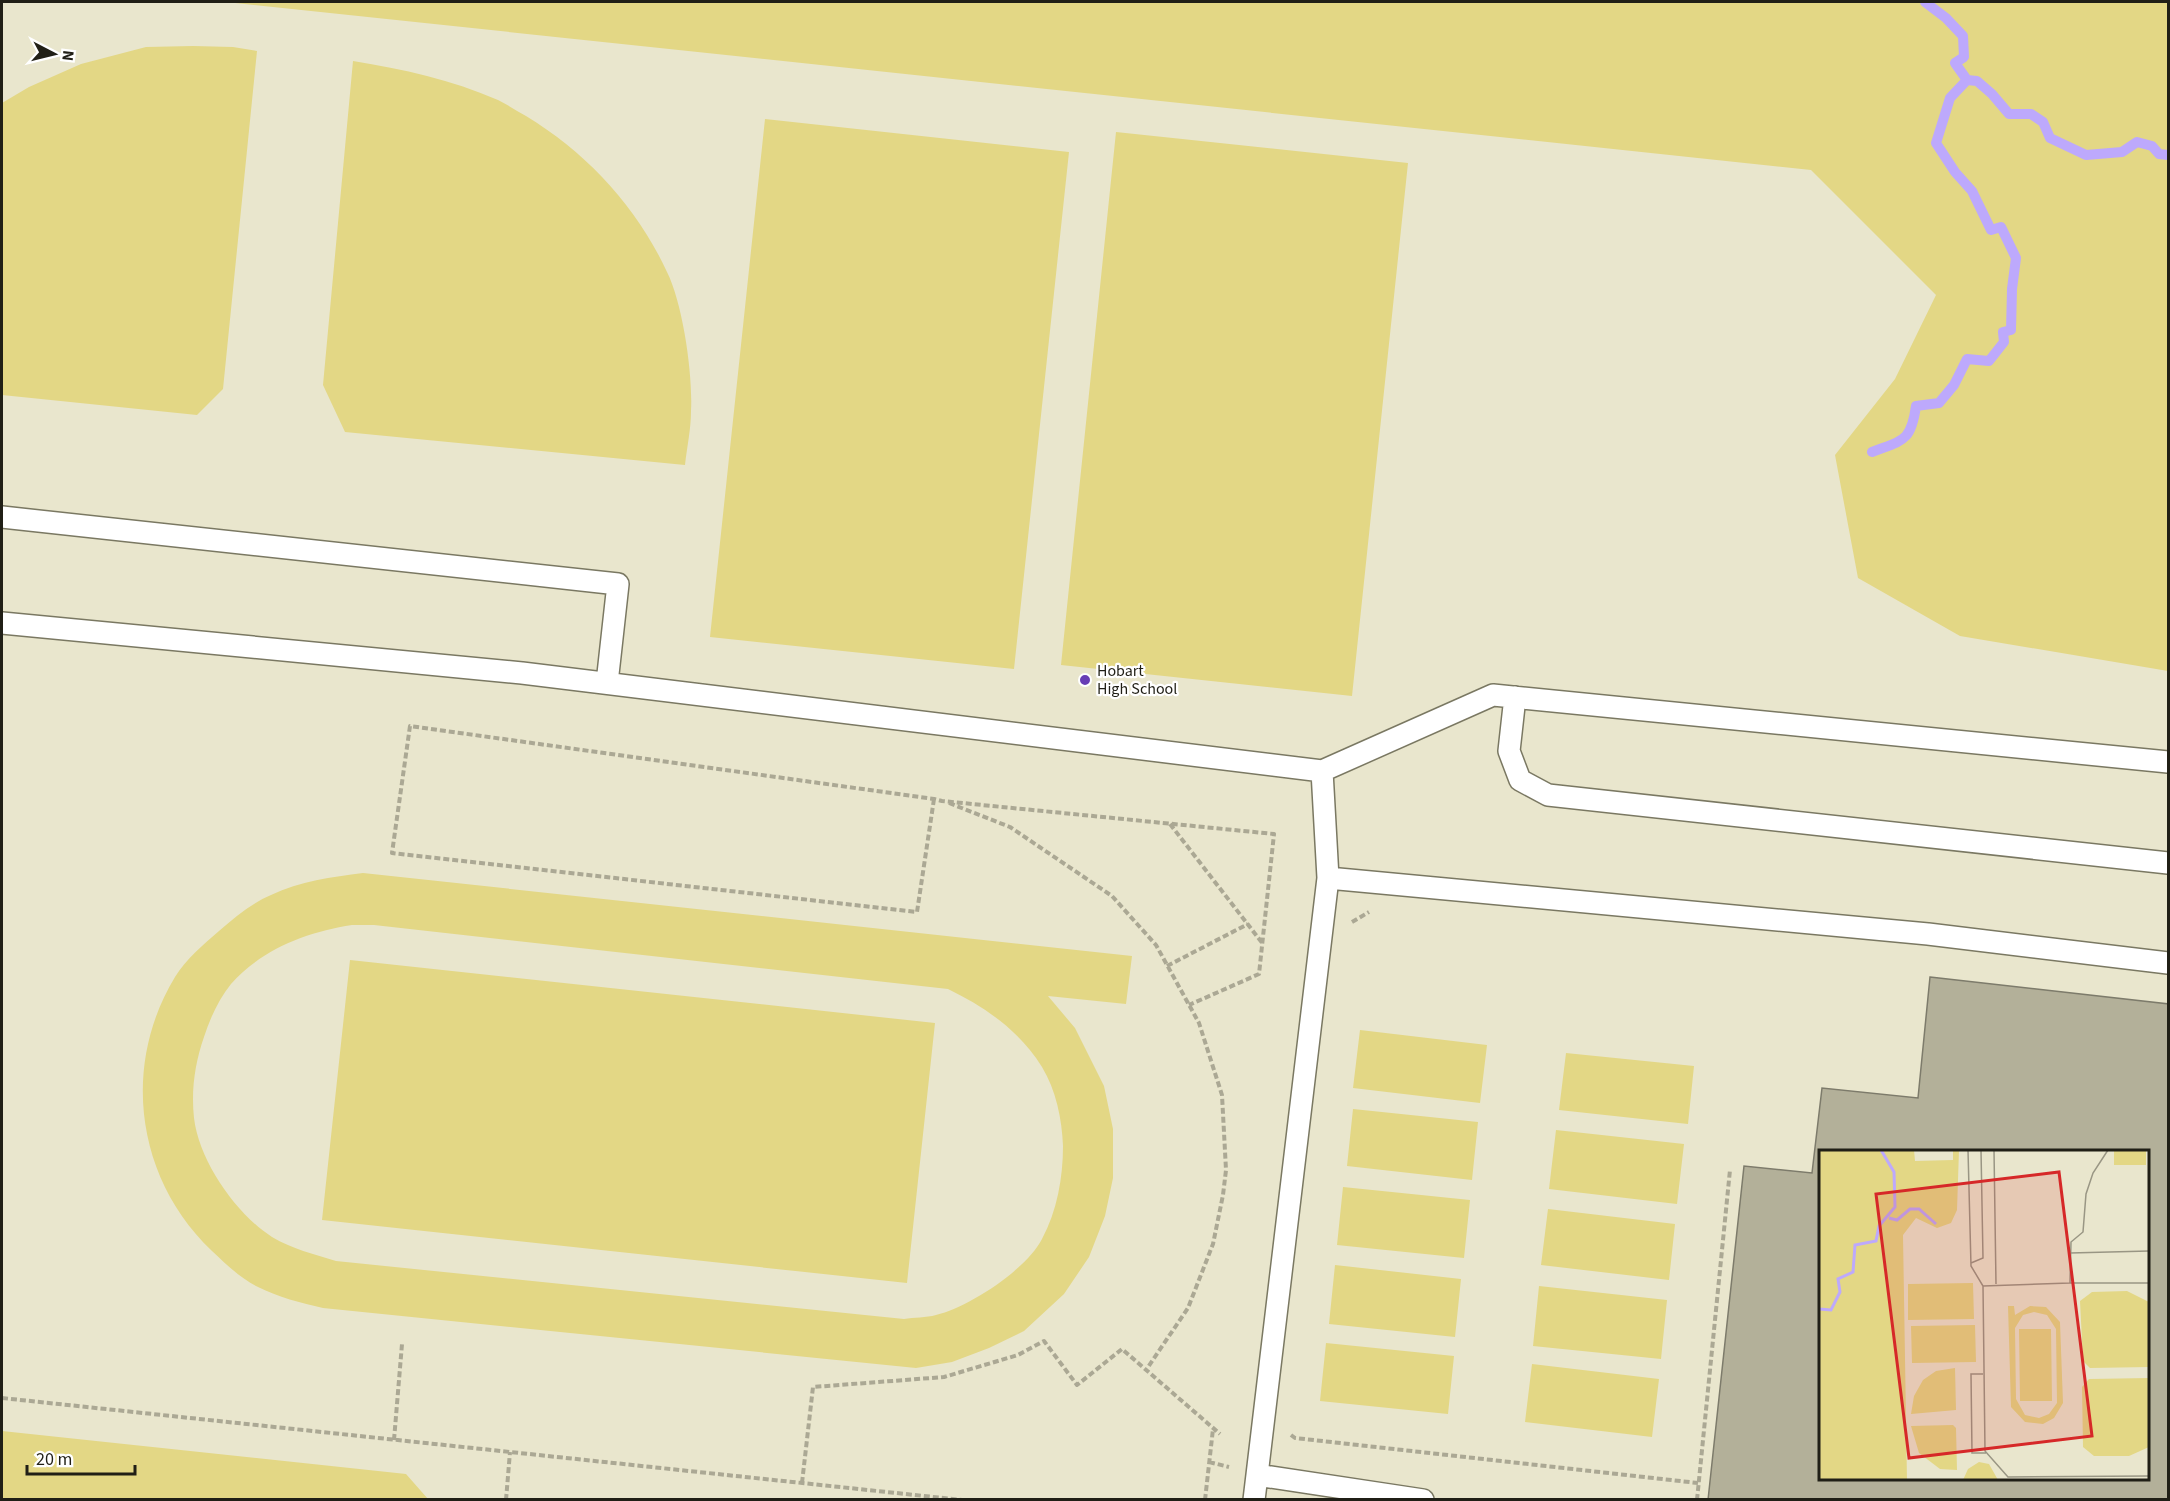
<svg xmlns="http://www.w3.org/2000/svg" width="2170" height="1501" viewBox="0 0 2170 1501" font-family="'Source Sans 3',sans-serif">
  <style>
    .green { fill: #e3d785; fill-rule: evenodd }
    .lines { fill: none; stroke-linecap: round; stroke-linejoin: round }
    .stream { stroke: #bda9fc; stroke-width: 10 }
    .building { fill: #b3b099; stroke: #7d7b6b; stroke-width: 1.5; fill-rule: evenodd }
    .lane-casing { stroke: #7a7862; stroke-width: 24 }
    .path { stroke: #aba894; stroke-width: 4; stroke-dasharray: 6 3; stroke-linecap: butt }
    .lane { stroke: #fff; stroke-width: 21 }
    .poi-dot { fill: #673db5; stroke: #fff; stroke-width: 2 }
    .labels { text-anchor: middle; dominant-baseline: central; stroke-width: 4.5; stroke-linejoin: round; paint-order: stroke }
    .poi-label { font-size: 16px; fill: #201f16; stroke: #fff; text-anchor: start }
    .inset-river { fill: none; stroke: #bda9fc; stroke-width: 3 }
    .inset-road { fill: none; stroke: #999684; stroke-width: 1.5 }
    .view { fill: #d62828; fill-opacity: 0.15; stroke: #d62828; stroke-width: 3 }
    .inset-edge { fill: none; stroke: #201f16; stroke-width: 3 }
  </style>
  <rect width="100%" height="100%" fill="#e9e6cd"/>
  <path class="green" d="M226 2H2168V671L1960 636 1858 578 1835 455 1895 379 1936 295 1811 170Z
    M193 46 233 47 257 51 223 389 197 415 2 395V103L29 87 81 64 146 47Z
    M353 61C403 69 452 80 498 100 508 105 517 111 526 116 587 153 637 207 667 272 683 304 693 375 691 411 691 429 687 447 685 465L345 432 323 385Z
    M765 119 1069 152 1014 669 710 637Z
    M1116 132 1408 163 1352 696 1061 665Z
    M363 873 1132 956 1126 1004 1048 996 1075 1028 1104 1086 1113 1129V1178L1105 1216 1089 1257 1064 1294 1024 1331 989 1348 952 1362 916 1368 323 1308C301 1303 278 1297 258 1287 240 1278 226 1264 212 1251 136 1179 121 1066 175 977 186 959 203 945 219 931 235 917 252 903 271 895 300 881 332 877 363 873ZM352 925H374L948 989C985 1007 1020 1031 1042 1067 1056 1090 1062 1119 1063 1146 1063 1178 1057 1211 1042 1239 1026 1270 969 1307 936 1315 926 1318 914 1317 904 1319L336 1261C314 1254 292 1249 272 1237 236 1214 199 1161 194 1118 191 1090 195 1063 204 1037 210 1018 219 999 231 984 262 949 307 932 352 925Z
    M350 960 935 1023 907 1283 322 1220Z
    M1360 1030 1487 1045 1480 1103 1353 1088Z
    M1566 1053 1694 1066 1688 1124 1559 1110Z
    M1353 1109 1478 1122 1472 1180 1347 1166Z
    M1556 1130 1684 1144 1677 1204 1549 1189Z
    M1343 1187 1470 1200 1464 1258 1337 1245Z
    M1548 1209 1675 1224 1669 1280 1541 1265Z
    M1335 1265 1461 1279 1455 1337 1329 1324Z
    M1539 1286 1667 1300 1661 1359 1533 1346Z
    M1326 1343 1454 1356 1448 1414 1320 1401Z
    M1532 1364 1659 1379 1652 1437 1525 1422Z
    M2 1431 406 1474 428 1499H2Z"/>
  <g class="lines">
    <path class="stream" d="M1925 2 1946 18 1963 36 1964 57 1955 63 1967 80 1977 81 1992 94 2009 114H2031L2043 122 2050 138 2086 155 2122 152 2137 142 2152 146 2159 154 2168 155
      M1872 452C1903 440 1911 442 1916 406L1939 403 1954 385 1967 359 1989 361 2004 342 2003 332 2011 330 2012 289 2016 258 2001 227 1991 230 1972 191 1955 172 1936 143 1950 98 1967 80"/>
  </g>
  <path class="building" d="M1930 977 2169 1004V1500H1708L1744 1166 1812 1173 1822 1088 1918 1098ZM1821 1152H2148V1479H1821Z"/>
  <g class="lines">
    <g class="lane-casing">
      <path id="lane" d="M2 517 618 584 607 683
        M2 623 522 673 1322 771 1493 695 2168 762
        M1515 697 1509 751 1520 780 1548 795 2168 863
        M1328 878 1928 934 2168 963
        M1257 1475 1328 878 1322 771
        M1254 1500 1257 1475 1423 1500"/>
    </g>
    <path class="path" d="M934 799 917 912 392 853 410 726 934 799 942 801 1274 834 1259 974 1189 1005
      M949 803 1010 827 1112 896 1156 945 1199 1023 1222 1095 1226 1170 1223 1195 1213 1244 1188 1308 1146 1370
      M1170 824 1263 944
      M1352 922 1369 912
      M1167 966 1248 924
      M2 1398 962 1500
      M1291 1435 1295 1438 1698 1483
      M394 1440 402 1344
      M1209 1462 1229 1467
      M802 1483 813 1387 944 1377 1018 1355 1044 1341 1077 1385 1122 1349 1220 1434
      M506 1500 510 1452
      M1205 1500 1213 1429
      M1697 1500 1730 1170"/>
    <use href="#lane" class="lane"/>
  </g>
  <circle class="poi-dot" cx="1085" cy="680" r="6"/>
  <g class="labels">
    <g class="poi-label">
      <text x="1097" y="671">Hobart<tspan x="1097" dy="18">High School</tspan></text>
    </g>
  </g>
  <g transform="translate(1819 1150)">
    <rect width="330" height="330" fill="#e9e6cd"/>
    <path d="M0 0H95L96 11 134 10V0H140L138 60 132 73 118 78 97 68 84 85 88 330H0ZM295 0H327V15H295ZM154 133 155 169 89 170V134ZM308 141 330 152V217L271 218 264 211 261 151 273 142ZM189 156H195L196 165 211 156 227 157 241 172 244 253 235 268 224 274 206 272 192 257ZM215 162 228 165 237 179 238 253 230 264 220 268 206 265 197 249 196 178 204 165ZM156 175 157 212 93 213 92 176ZM200 179H232L233 251H201ZM136 218 137 260 92 264 95 246 104 230 117 221ZM330 228V297L310 306H275L264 297 263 237 270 229ZM134 275 137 278 138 320 121 319 100 303 92 276ZM160 312 170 314 179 330H144L149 319Z" fill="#e3d785" fill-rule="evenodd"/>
    <path class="inset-river" d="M70 68 78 70 91 59H100L117 74M0 159 12 160 21 142 19 129 34 122 36 95 57 91 60 76 76 57 75 22 62 0"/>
    <path class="inset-road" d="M149 0 152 116 164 136 166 301 189 327 330 326M175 0 177 134M289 0 274 23 267 44 264 82 252 92 251 133H330M251 103 330 101M152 113 164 108 162 0M164 136 251 133M164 224H152L153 303H167"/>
    <path class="view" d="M240 22 273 286 90 308 57 44Z"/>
    <rect width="330" height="330" class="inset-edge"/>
  </g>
  <rect width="2170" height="1501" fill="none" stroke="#201f16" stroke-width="6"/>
  <g transform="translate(54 54) rotate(97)" stroke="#ffffff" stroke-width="4.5" paint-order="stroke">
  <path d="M0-4.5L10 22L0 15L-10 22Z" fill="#201f16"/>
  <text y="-9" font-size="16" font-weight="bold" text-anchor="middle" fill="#201f16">N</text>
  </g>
  <path d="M27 1465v9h108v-9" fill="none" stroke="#201f16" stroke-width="3"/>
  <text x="36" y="1465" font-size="18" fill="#201f16" stroke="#ffffff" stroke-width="4.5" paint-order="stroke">20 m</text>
</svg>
